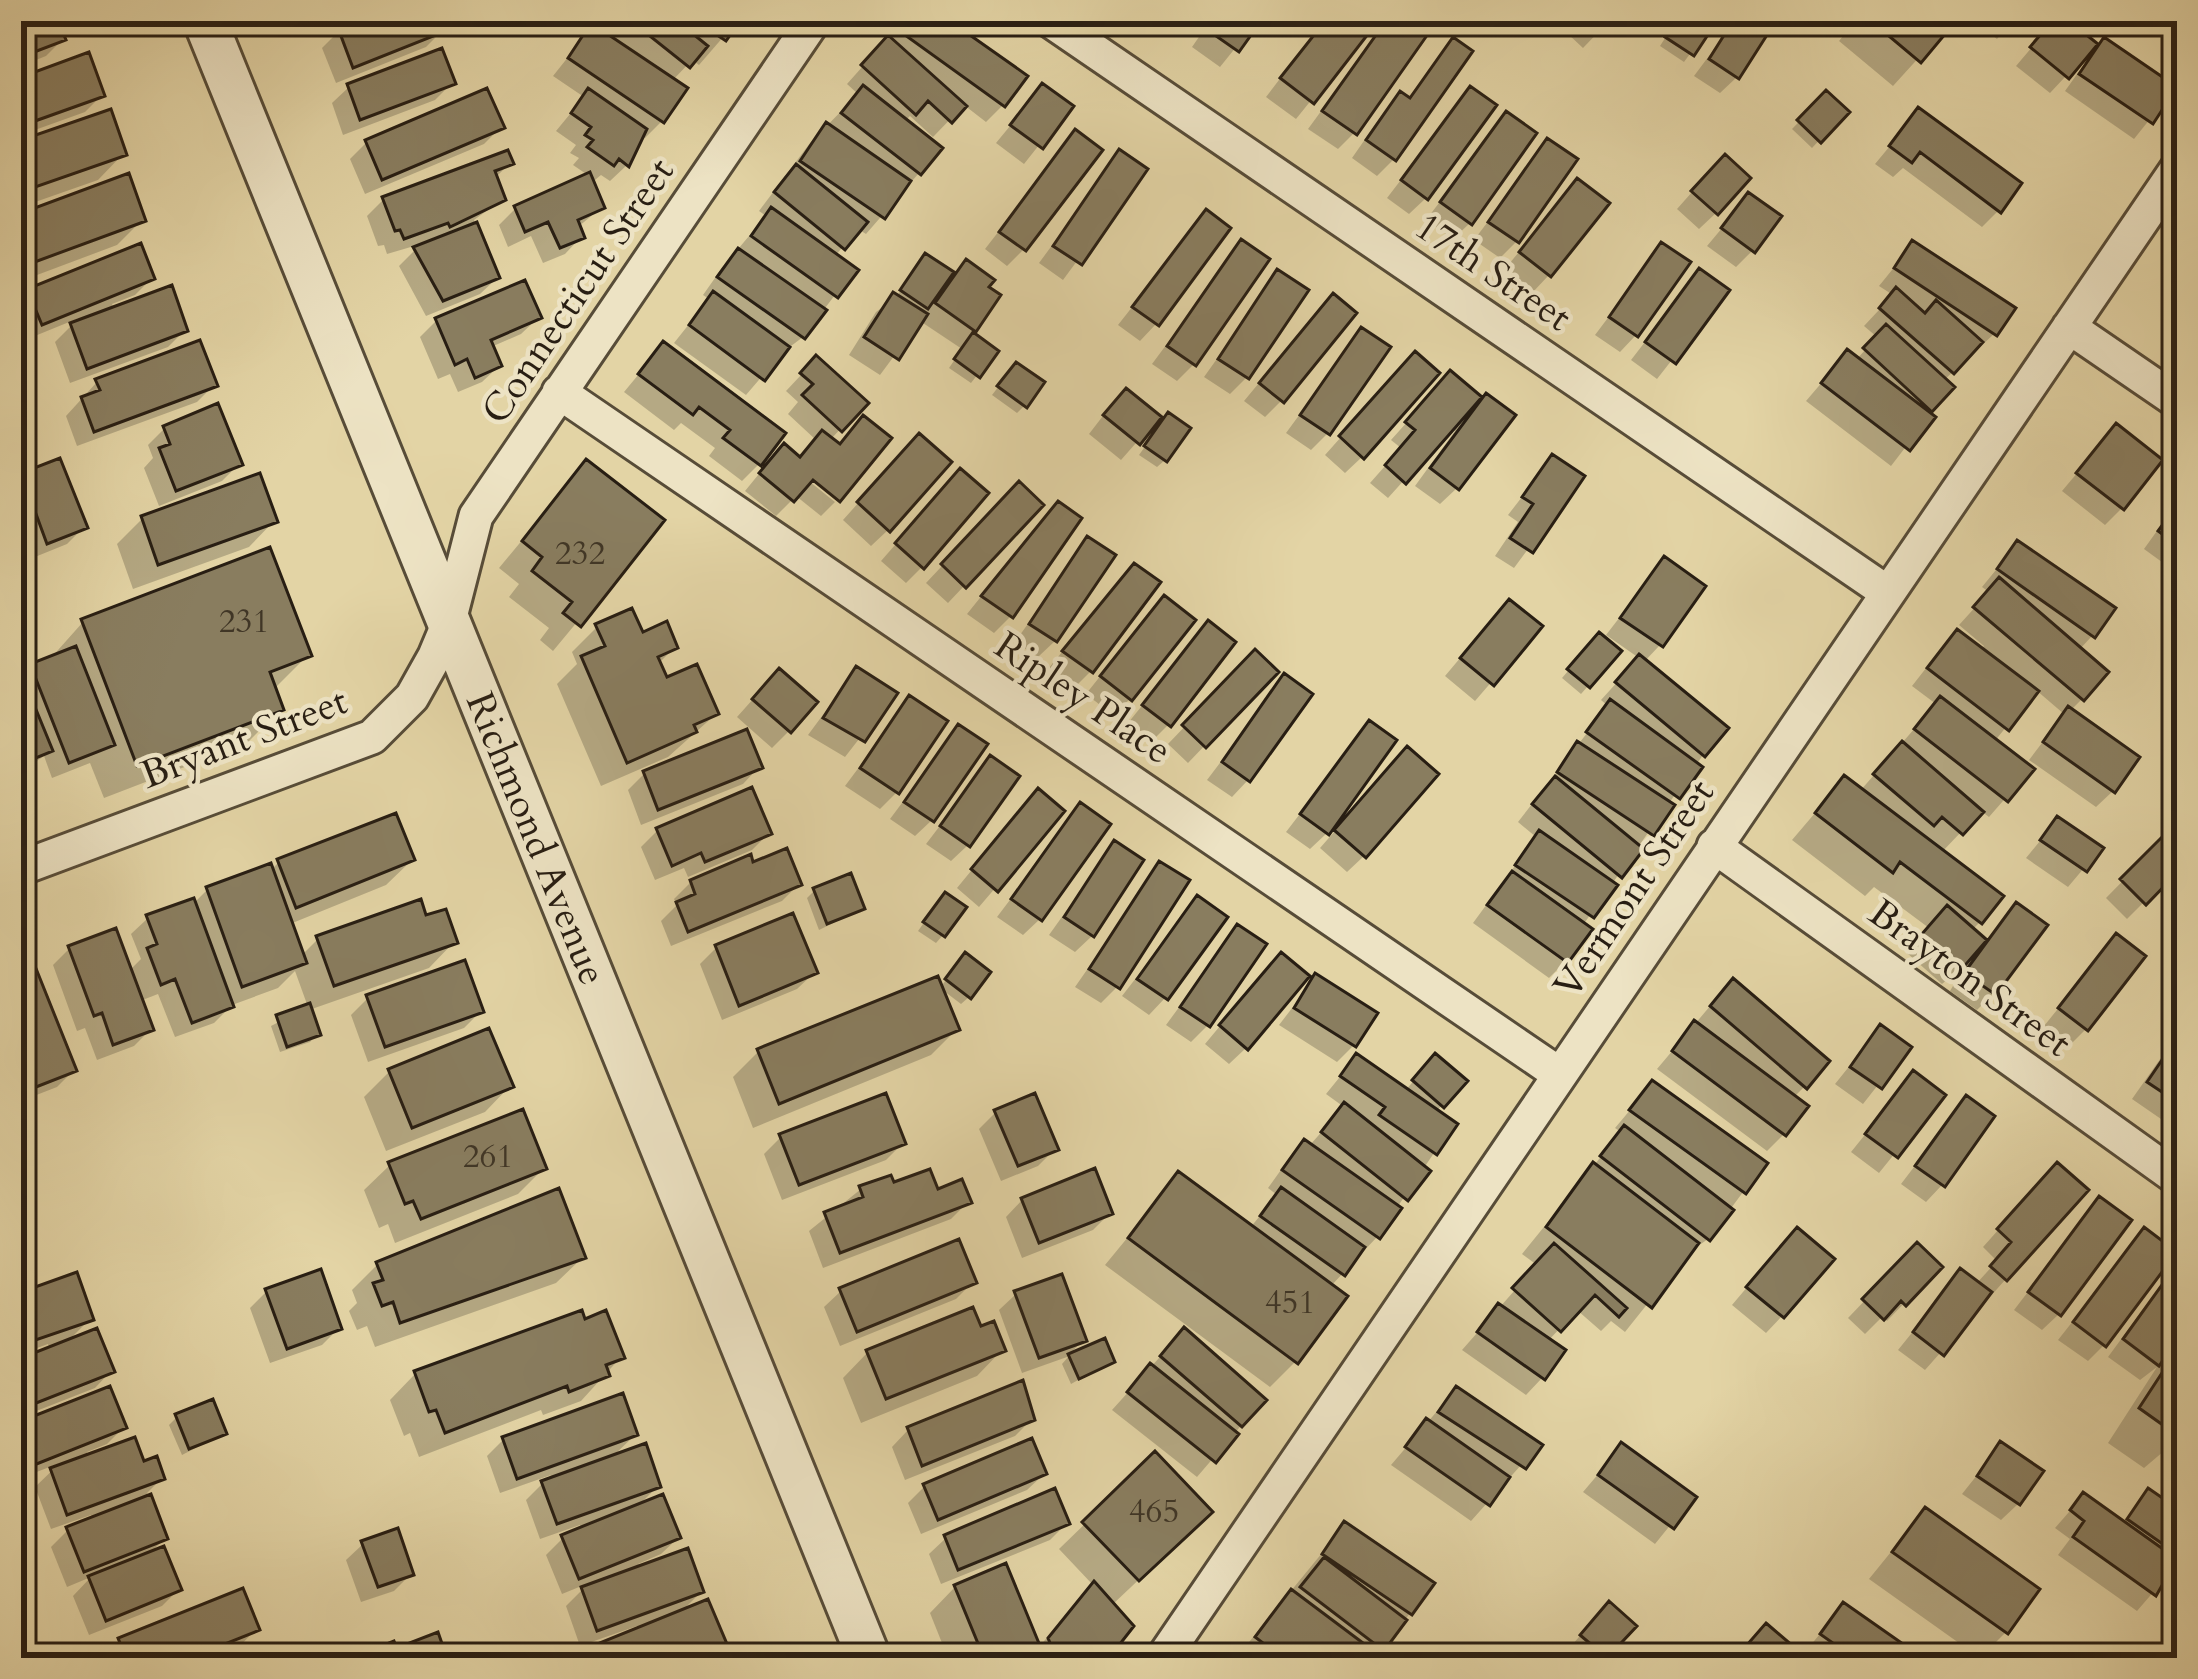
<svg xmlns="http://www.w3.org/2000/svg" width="2198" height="1679" viewBox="0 0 2198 1679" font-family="Cardo,serif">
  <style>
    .shadow { fill: #0003 }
    .building { fill: #897d5f; stroke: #281e13; stroke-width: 3 }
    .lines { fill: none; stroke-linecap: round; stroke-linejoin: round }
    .minor-casing { stroke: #574c38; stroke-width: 39 }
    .tertiary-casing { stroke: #574c38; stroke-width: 48 }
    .minor { stroke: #ede3c4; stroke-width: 33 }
    .tertiary { stroke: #ede3c4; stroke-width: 42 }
    .labels { text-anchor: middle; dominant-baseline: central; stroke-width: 9; stroke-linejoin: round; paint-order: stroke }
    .number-label { font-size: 33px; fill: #403626 }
    .street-label { font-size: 39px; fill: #281e13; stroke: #ede3c4 }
  </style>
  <rect width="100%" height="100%" fill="#e3d4a5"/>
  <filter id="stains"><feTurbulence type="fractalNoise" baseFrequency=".00167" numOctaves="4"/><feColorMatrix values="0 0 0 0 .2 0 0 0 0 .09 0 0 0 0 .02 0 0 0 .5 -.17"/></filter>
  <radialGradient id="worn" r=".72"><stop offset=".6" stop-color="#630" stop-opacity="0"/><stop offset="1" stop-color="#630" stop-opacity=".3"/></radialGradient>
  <path class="shadow" d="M21 21H55L62 40 46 56 21 66Z
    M364 21H439L443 30 426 47 336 83 322 48 339 31Z
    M608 21H737L699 65 692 60 672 81 662 121 645 138 641 135 627 165 610 181 601 175 595 180 573 165 579 158 570 153 576 145 556 131 584 97 553 76 592 27 599 32Z
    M903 21H945L1003 105 986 122 964 105 933 137 910 116 905 121 919 173 866 234 858 229 835 256 854 270 803 337 783 352 746 395 674 343 709 299 703 295 722 268 766 216 759 211 810 143 858 94 847 84Z
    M1154 21H1184L1170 35Z
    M1210 21H1257L1220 67 1192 47Z
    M1324 21 1371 26 1296 119 1266 97Z
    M1387 21H1404L1354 133 1338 149 1308 129Z
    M1554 21H1609L1583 48Z
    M1676 21H1714L1684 62 1660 46Z
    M1735 21H1740L1737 77 1720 93 1694 76Z
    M1855 21H1952L1893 86 1839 41Z
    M1974 21H2012L1997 39Z
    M2054 21H2065L2098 48 2174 89 2134 139 2065 91 2085 63 2081 60 2050 93 2016 66Z
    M1453 41 1394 159 1377 176 1352 158 1384 112 1401 95 1407 99Z
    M21 80 102 95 85 112 21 135Z
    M452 83 435 100 343 135 332 103 349 87Z
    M1042 87 1070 106 1024 164 996 143Z
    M1470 90 1426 198 1409 214 1387 198Z
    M1826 94 1846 112 1812 148 1792 129Z
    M1919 111 1998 211 1982 227 1903 168 1893 177 1875 164Z
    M1506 115 1470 223 1453 239 1426 220Z
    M501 127 484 144 365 194 350 159 367 142Z
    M1075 133 1024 249 1007 266 985 249Z
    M1548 142 1517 241 1500 258 1474 240Z
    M21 143 123 154 98 180 21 207Z
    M1120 153 1144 170 1063 280 1039 263Z
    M510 163 495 178 503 199 474 220 497 278 480 294 426 316 399 266 421 244 387 254 384 245 378 246 367 216 384 199Z
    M1708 174 1716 213 1699 229 1677 209Z
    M1577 182 1549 275 1533 292 1504 270Z
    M1749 196 1752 251 1736 267 1707 246Z
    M602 207 578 227 581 237 565 254 543 263 531 236 508 247 499 225 516 208Z
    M1206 213 1156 324 1140 341 1118 325Z
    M21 216 142 220 117 245 21 281Z
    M1242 243 1194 364 1177 381 1152 364Z
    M1913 244 1994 334 1943 381 1951 388 1891 466 1806 401 1847 353 1856 360 1877 337 1864 326 1893 295 1879 286Z
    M1662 246 1636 335 1620 352 1595 335Z
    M926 257 954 276 966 263 974 330 970 334 995 352 971 383 949 368 962 349 920 321 880 375 849 355 876 312 896 297Z
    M1699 272 1726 291 1657 379 1631 360Z
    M1278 273 1247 377 1230 394 1204 377Z
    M152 278 135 295 112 304 114 310 185 330 168 347 70 383 55 342 79 318 25 340 21 300 29 292Z
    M1316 314 1281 401 1265 417 1244 401Z
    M538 318 521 334 491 347 499 366 482 382 458 392 450 374 438 379 420 337 437 320Z
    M1361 331 1328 433 1311 450 1286 433Z
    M663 345 759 464 742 481 709 456 715 448 681 423 674 430 624 392Z
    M816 359 865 403 830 440 838 446 863 419 887 438 803 468 799 473 835 502 821 516 796 496 776 516 745 491 767 464 799 459 816 440 788 414 798 402 786 391Z
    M1399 372 1362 457 1345 473 1325 455Z
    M1009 373 1024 406 1017 413 992 395Z
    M1450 374 1482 401 1457 488 1440 504 1415 486 1455 431 1451 428 1388 498 1370 483 1401 448 1391 440Z
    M97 382 214 385 197 402 77 446 66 416Z
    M1109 408 1158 418 1121 460 1089 434Z
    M1161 424 1165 460 1157 467 1139 455Z
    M21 426 30 449 21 458Z
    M2116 427 2122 508 2105 525 2062 491Z
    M165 428 239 464 222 481 159 506 144 468 153 458 148 445Z
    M902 454 888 530 871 546 843 520Z
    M1552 458 1581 477 1514 568 1495 556 1518 522 1508 515Z
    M58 462 84 527 67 544 30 559 21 536V477Z
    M586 463 661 521 553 651 540 640 549 628 509 597 519 584 499 568Z
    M944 489 922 567 906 583 881 561Z
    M1002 502 964 586 948 603 926 583Z
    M2177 503V573L2144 549Z
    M143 518 274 521 249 547 133 589 117 544Z
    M1041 522 1011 616 994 633 967 614Z
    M1088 540 1055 641 1038 657 1015 642Z
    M2018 543 2092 636 2079 650 2082 699 2070 711 2113 791 2096 807 2029 760 2064 714 2036 690 1994 742 2030 770 1989 817 1981 811 1941 853 1980 922 1972 930 1985 942 2017 906 1994 993 1977 1010 1950 991 1966 964 1942 984 1907 953 1929 928 1874 887 1865 896 1792 840 1844 779 1860 791 1936 704 1912 686 1941 649 1958 633 1981 650 1984 646 1959 625 1989 592 1982 587Z
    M1664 560 1660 645 1644 662 1703 755 1583 925 1566 961 1549 978 1473 923 1536 837 1518 822 1608 706 1601 700 1639 658 1606 635Z
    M1118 584 1091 671 1074 688 1048 669Z
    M1148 616 1130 699 1113 715 1086 694Z
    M1493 619 1539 627 1475 701 1445 676Z
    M83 622 308 655 273 690 281 709 247 743 104 798 90 763 52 778 44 756 21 772V677L50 659Z
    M1208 624 1168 725 1152 741 1128 723Z
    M597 627 675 647 658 664 665 681 716 714 668 757 601 786 557 684 577 664 572 652Z
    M1592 643 1588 686 1581 694 1562 678Z
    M1255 653 1275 672 1188 763 1168 744Z
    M856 670 894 694 845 757 808 735Z
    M1285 677 1248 780 1232 797 1207 780Z
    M762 689 789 731 772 748 737 717Z
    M910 699 897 792 880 809 845 786Z
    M1369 724 1327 833 1310 849 1286 832Z
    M958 728 932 820 915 836 890 819Z
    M991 759 968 845 951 861 926 844Z
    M759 767 743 784 641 825 628 790 645 773Z
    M1391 767 1364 856 1347 872 1320 848Z
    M1081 806 1040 919 1023 935 997 917Z
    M1022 809 1061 811 979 907 957 888Z
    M2058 819 2100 849 2068 887 2026 858Z
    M658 830 769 833 752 850 688 877 684 868 655 880 641 847Z
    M2161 842 2177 858V869L2127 919 2106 898Z
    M1114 844 1092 936 1075 952 1049 935Z
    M412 860 386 885 290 924 301 956 318 939 424 919 454 942 429 968 309 1010 317 1034 310 1042 280 1052 271 1026 308 1007 295 971 278 988 232 1005 214 1023 175 1037 158 994 140 1001 151 1029 134 1046 97 1060 85 1028 77 1031 53 965 69 949 129 971 141 959 131 934 148 918 193 904 208 889 270 871 279 862Z
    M1160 865 1117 987 1101 1003 1075 987Z
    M752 866 798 885 782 901 671 946 661 921 677 905 674 899 691 882Z
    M814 891 862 909 819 930 807 898Z
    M1198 898 1165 998 1149 1015 1122 996Z
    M938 903 943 935 936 943 918 931Z
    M1237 928 1208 1025 1191 1042 1166 1025Z
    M2116 937 2086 1029 2069 1046 2044 1026Z
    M717 947 814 973 797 989 722 1020 700 964Z
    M958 964 969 997 961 1004 940 988 957 1029 931 1055 753 1128 733 1077 758 1052 940 988Z
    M21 969 74 1070 57 1087 21 1101Z
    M1265 972 1246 1048 1229 1064 1205 1044Z
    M1316 977 1354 1045 1337 1062 1279 1025Z
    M368 998 481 1011 464 1028 368 1062 351 1015Z
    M1716 999 1804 1087 1793 1098 1784 1134 1767 1151 1657 1069Z
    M1880 1028 1907 1048 1863 1104 1835 1084Z
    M2177 1035V1103L2161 1119 2132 1099Z
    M1356 1057 1405 1091 1428 1064 1463 1081 1436 1112 1434 1153 1377 1237 1330 1287 1295 1362 1270 1387 1105 1265 1179 1175 1250 1228 1277 1195 1268 1188 1288 1160 1305 1143 1309 1146 1344 1107 1326 1094Z
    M390 1071 510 1086 485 1112 386 1151 364 1097Z
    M1914 1074 1942 1095 1879 1173 1851 1152Z
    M1652 1084 1764 1164 1708 1239 1688 1253 1625 1332 1611 1321 1601 1331 1577 1310 1548 1341 1542 1378 1526 1395 1462 1350 1537 1265 1522 1254 1621 1132 1615 1128Z
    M1966 1099 1942 1185 1926 1202 1901 1184Z
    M996 1112 1055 1149 1038 1166 1001 1181 979 1129Z
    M781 1137 903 1143 886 1160 782 1200 764 1154Z
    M390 1165 543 1169 518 1194 395 1243 388 1224 379 1228 364 1190Z
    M2041 1182 2085 1190 1925 1370 1898 1350 1961 1272 1976 1284 1997 1261 1983 1247Z
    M892 1186 968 1202 951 1219 823 1268 809 1231 861 1189Z
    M1022 1200 1110 1213 1093 1230 1022 1258 1006 1217Z
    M2099 1200 2059 1314 2042 1330 2014 1310Z
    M2144 1231 2104 1345 2088 1361 2058 1340Z
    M1917 1246 1939 1267 1887 1321 1883 1316 1865 1334 1848 1318Z
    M1781 1247 1782 1316 1766 1333 1732 1305Z
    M582 1258 556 1283 375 1347 367 1326 357 1330 349 1311 357 1303 352 1290 378 1264Z
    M2177 1263V1440L2144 1468 2108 1443 2157 1367 2140 1380 2108 1357Z
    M973 1282 956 1299 840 1346 824 1307 841 1291Z
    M267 1291 339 1328 322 1345 270 1363 250 1308Z
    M1016 1294 1083 1340 1067 1357 1022 1373 999 1310Z
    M21 1295 90 1319 66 1343 111 1371 95 1388 21 1417V1361L50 1350 48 1344 21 1354Z
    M1168 1348 1263 1400 1197 1477 1112 1410Z
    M1002 1350 977 1376 861 1423 843 1378 868 1352Z
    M1069 1356 1112 1361 1071 1384 1062 1364Z
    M621 1357 581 1401 543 1415 541 1410 419 1457 410 1433 404 1436 390 1400 415 1374Z
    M1456 1389 1538 1446 1471 1521 1391 1465Z
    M177 1417 223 1434 182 1455 169 1425Z
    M1032 1419 1015 1436 905 1480 892 1447 908 1430Z
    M21 1424 123 1428 107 1444 87 1452 89 1457 142 1465 162 1478 147 1493 165 1538 147 1556 179 1589 162 1606 89 1635 73 1596 91 1577 67 1587 51 1547 68 1530 93 1520 91 1515 51 1529 35 1487 60 1463 21 1478Z
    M635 1435 610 1459 658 1486 636 1508 678 1538 661 1554 638 1564 701 1592 678 1615 723 1644 709 1658H587L598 1647 639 1631 637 1626 580 1646 566 1606 589 1583 562 1594 546 1555 563 1538 582 1530 580 1525 540 1539 526 1500 551 1475 500 1493 487 1456 504 1439Z
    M2001 1445 2018 1504 2001 1520 1962 1494Z
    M1622 1446 1693 1497 1655 1544 1583 1492Z
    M1155 1456 1184 1537 1112 1605 1105 1658H948L930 1613 955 1587 1038 1648 1093 1585 1059 1549Z
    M1044 1474 1027 1490 921 1534 908 1503 925 1486Z
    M2177 1487V1581L2168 1575 2137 1611 2058 1555 2070 1539 2055 1528 2083 1496 2122 1523 2149 1492 2166 1504Z
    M1925 1510 2006 1632 1980 1658 1869 1579Z
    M1067 1523 1050 1540 941 1584 929 1554 946 1538Z
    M1345 1525 1410 1613 1378 1658H1236Z
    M363 1544 411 1574 394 1591 361 1602 346 1560Z
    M1843 1606 1918 1658H1814L1805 1652Z
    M1592 1622 1633 1626 1606 1658H1571L1565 1653Z
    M256 1629 240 1646 210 1658H103L120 1641Z
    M1749 1644 1803 1658H1737Z"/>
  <path class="building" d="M21 21H58L66 40 21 57Z
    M356 21H442L446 31 353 68 338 28Z
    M631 21H677L708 46 690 68Z
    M696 21H740L726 41Z
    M905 21H950L1028 76 1005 107 898 30Z
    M1212 21H1261L1239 52 1206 29Z
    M1325 21 1375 25 1314 104 1280 78Z
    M1386 21H1409L1428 34 1357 135 1322 111Z
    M1676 21H1717L1694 56 1665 37Z
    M1733 21H1745L1767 35 1739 79 1709 59Z
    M1871 21H1956L1921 63Z
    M2052 21H2069L2098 44 2069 79 2030 47Z
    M591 23 688 88 664 123 568 58Z
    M888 35 967 106 952 123 928 101 916 115 861 65Z
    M1453 37 1473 51 1396 161 1366 140 1400 91 1410 98Z
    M2104 37 2177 87 2153 124 2079 74Z
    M442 48 456 84 360 120 347 84Z
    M89 52 105 96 21 126V77Z
    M1042 83 1074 106 1043 149 1010 125Z
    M863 85 943 148 921 175 841 113Z
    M1470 86 1497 105 1428 200 1401 180Z
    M487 88 505 128 382 180 365 140Z
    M588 88 647 129 629 167 619 159 614 166 587 147 593 140 585 135 591 127 571 113Z
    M1826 90 1850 112 1821 143 1797 120Z
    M1918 107 2022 183 2001 213 1920 152 1912 163 1889 146Z
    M111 109 127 155 21 192V140Z
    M1506 111 1537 133 1472 225 1440 202Z
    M826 122 911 181 885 219 800 161Z
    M1075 129 1103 150 1026 251 999 232Z
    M1547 138 1578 159 1519 243 1488 222Z
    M1119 149 1148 169 1082 265 1053 246Z
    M508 150 514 164 495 171 506 200 450 227 448 223 404 239 400 230 395 231 382 197Z
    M1725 154 1751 178 1718 215 1691 191Z
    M796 164 868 222 845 250 774 192Z
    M590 172 605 208 578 220 585 238 560 248 548 222 525 232 514 206Z
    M129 173 146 221 21 267V213Z
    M1577 178 1610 203 1551 277 1519 252Z
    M1748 192 1782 216 1755 253 1721 228Z
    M771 207 859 270 838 298 751 236Z
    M1206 209 1231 228 1159 326 1132 307Z
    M477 222 500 278 443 301 413 247Z
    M1241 239 1270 259 1196 366 1167 346Z
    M1912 240 2016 308 1997 336 1894 268Z
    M1661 242 1691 262 1638 337 1609 317Z
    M141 243 155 279 42 325 27 289Z
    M738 248 827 310 805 339 717 277Z
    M925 253 954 272 928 309 900 290Z
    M966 259 995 280 989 287 1001 295 976 332 935 303Z
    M1699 268 1730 290 1676 364 1645 342Z
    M1277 269 1309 290 1249 379 1218 359Z
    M525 280 542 318 491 340 502 366 475 378 467 359 455 365 435 318Z
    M172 285 188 331 87 369 70 323Z
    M1896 287 1925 313 1936 300 1983 342 1954 374 1879 308Z
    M713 291 790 347 765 381 689 325Z
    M893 292 928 314 899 360 864 337Z
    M1333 293 1357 313 1284 403 1259 383Z
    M1886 324 1955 387 1932 412 1863 348Z
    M1361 327 1391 347 1330 435 1300 415Z
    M973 332 999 351 980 378 954 359Z
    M200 340 218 386 94 432 81 397 100 390 95 379Z
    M663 341 786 433 761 466 723 438 730 430 699 407 693 415 638 374Z
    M1847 349 1936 417 1910 451 1821 383Z
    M1415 351 1440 373 1364 459 1339 436Z
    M816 355 869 403 842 432 802 395 813 384 800 373Z
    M1016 362 1045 382 1027 408 997 386Z
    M1450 370 1482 397 1406 484 1385 465 1415 430 1405 422Z
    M1126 388 1162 417 1140 445 1103 415Z
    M1486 393 1516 415 1459 490 1430 468Z
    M218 403 243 465 176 491 159 448 170 444 163 426Z
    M1168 412 1191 428 1167 462 1144 446Z
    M863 415 892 438 840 502 813 480 794 502 759 473 784 443 800 457 822 430 840 444Z
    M2116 423 2163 460 2124 510 2076 473Z
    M919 433 952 462 890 532 857 502Z
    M1552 454 1585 476 1533 553 1510 538 1533 504 1522 497Z
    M60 458 88 528 47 544 21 473Z
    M586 459 665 520 581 627 563 613 572 602 532 571 542 557 522 541Z
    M960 468 989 493 924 569 895 543Z
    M260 473 278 522 158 565 141 516Z
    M1019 481 1044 505 966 588 941 564Z
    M1058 501 1082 518 1013 618 981 596Z
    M2177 505V545L2158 531Z
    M1087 536 1116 555 1057 642 1029 624Z
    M2017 540 2116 608 2095 638 1997 569Z
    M270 547 312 656 270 672 284 710 137 766 81 619Z
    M1664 556 1706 586 1663 647 1620 618Z
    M1134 563 1161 582 1093 673 1062 651Z
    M1999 577 2109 672 2084 701 1973 607Z
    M1164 595 1196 620 1132 701 1100 676Z
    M1509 599 1543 626 1494 686 1460 658Z
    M632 608 643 632 667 621 678 648 658 657 667 677 697 664 719 714 694 725 697 732 627 763 581 656 605 646 595 624Z
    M1208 620 1236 642 1171 727 1142 705Z
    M1957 629 2039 691 2009 731 1927 668Z
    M1599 632 1622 651 1590 688 1567 669Z
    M76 646 115 745 69 763 30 664Z
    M1255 649 1279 672 1206 748 1182 725Z
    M1639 654 1729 728 1705 757 1615 682Z
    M856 666 898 693 865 742 823 718Z
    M779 668 818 702 791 733 752 699Z
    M21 673 53 751 21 764Z
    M1284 673 1313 694 1250 782 1222 762Z
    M909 695 948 721 899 794 860 768Z
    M1940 696 2035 769 2008 802 1914 729Z
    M1610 699 1703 767 1680 799 1586 732Z
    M2068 706 2140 757 2115 793 2043 742Z
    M1369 720 1397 740 1329 835 1300 814Z
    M958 724 988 744 934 822 904 802Z
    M747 729 763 768 658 810 643 771Z
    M1577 741 1675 805 1654 836 1557 772Z
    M1902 741 1984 812 1963 835 1942 817 1934 826 1873 774Z
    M1407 746 1439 774 1366 858 1334 830Z
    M990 755 1020 776 970 847 940 826Z
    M1844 775 2004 896 1982 924 1900 862 1893 873 1815 813Z
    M1555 776 1644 849 1622 878 1532 804Z
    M752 787 772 834 705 862 701 853 672 866 656 828Z
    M1038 788 1065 811 998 892 971 869Z
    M1080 802 1111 824 1042 921 1011 899Z
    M396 813 415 860 296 908 277 859Z
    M2057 816 2104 848 2087 872 2040 840Z
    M1539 830 1618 885 1594 918 1515 865Z
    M2161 838 2177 854V873L2146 905 2120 879Z
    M1114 840 1144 860 1094 937 1064 917Z
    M787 848 802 885 688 932 676 902 695 894 690 880 751 854 753 862Z
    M1159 861 1190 880 1120 989 1089 969Z
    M271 863 307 963 242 987 206 887Z
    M1512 871 1593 929 1568 963 1487 905Z
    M851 873 865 909 827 924 813 888Z
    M945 892 967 907 945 937 923 922Z
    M1197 895 1228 917 1168 1000 1137 979Z
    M194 898 234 1007 192 1023 175 979 161 985 147 948 157 944 146 915Z
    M421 899 426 915 446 909 458 943 334 986 316 936Z
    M2016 902 2048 925 1996 995 1964 973Z
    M1947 905 1987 940 1961 970 1921 935Z
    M793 913 818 973 739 1006 715 945Z
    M1237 924 1267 944 1210 1027 1180 1007Z
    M116 928 154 1030 113 1045 102 1013 94 1016 68 946Z
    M2116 933 2146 956 2088 1031 2058 1008Z
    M965 952 991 972 971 999 945 979Z
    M1281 952 1310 976 1248 1050 1219 1025Z
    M465 960 484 1012 385 1047 366 995Z
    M33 961 77 1071 36 1087 21 1050V965Z
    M1315 973 1378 1013 1356 1047 1294 1008Z
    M938 976 960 1030 779 1104 757 1049Z
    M1733 978 1830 1061 1807 1089 1710 1006Z
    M310 1003 321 1035 287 1047 276 1015Z
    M1694 1020 1809 1106 1786 1136 1672 1051Z
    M1880 1024 1912 1047 1882 1089 1850 1067Z
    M489 1028 514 1087 412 1128 388 1069Z
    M2177 1038V1102L2147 1082Z
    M1356 1053 1458 1124 1437 1155 1379 1115 1385 1107 1340 1076Z
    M1435 1053 1468 1081 1444 1108 1412 1080Z
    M1913 1070 1946 1095 1898 1158 1865 1134Z
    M1652 1080 1768 1163 1746 1194 1629 1110Z
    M886 1093 906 1144 799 1185 779 1134Z
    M1035 1093 1059 1150 1018 1166 994 1110Z
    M1966 1095 1995 1116 1945 1187 1915 1166Z
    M1344 1102 1431 1171 1408 1201 1321 1132Z
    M523 1109 547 1169 421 1219 413 1201 405 1204 388 1162Z
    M1624 1125 1734 1210 1710 1241 1600 1156Z
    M1304 1139 1402 1208 1380 1239 1282 1170Z
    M1593 1162 1699 1243 1652 1308 1546 1227Z
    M2057 1162 2089 1190 2007 1281 1990 1266 2011 1242 1997 1229Z
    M1095 1168 1113 1214 1039 1243 1021 1198Z
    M930 1169 938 1189 962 1179 972 1203 840 1253 824 1212 863 1197 859 1186 891 1175 894 1182Z
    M1178 1171 1348 1296 1298 1364 1128 1238Z
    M1281 1187 1365 1247 1345 1276 1260 1216Z
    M559 1188 586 1258 400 1323 393 1302 382 1306 373 1283 383 1280 376 1262Z
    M2099 1196 2132 1220 2061 1316 2028 1292Z
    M1797 1227 1835 1259 1784 1318 1746 1287Z
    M2144 1227 2177 1252 2106 1347 2073 1322Z
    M959 1239 977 1283 857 1332 839 1288Z
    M1917 1242 1943 1267 1906 1306 1901 1301 1884 1320 1862 1299Z
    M1554 1243 1627 1308 1619 1317 1595 1295 1561 1332 1512 1288Z
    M2177 1264V1340L2159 1366 2123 1339Z
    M1960 1268 1992 1292 1944 1356 1913 1332Z
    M321 1269 342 1329 287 1349 265 1289Z
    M77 1272 94 1320 21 1345V1292Z
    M1062 1274 1087 1341 1039 1358 1014 1291Z
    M1498 1303 1566 1350 1545 1380 1477 1332Z
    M973 1307 981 1326 994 1321 1006 1351 886 1399 866 1350Z
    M582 1310 585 1319 606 1310 625 1358 606 1365 610 1376 569 1392 567 1386 445 1433 436 1410 429 1412 414 1371Z
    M1184 1327 1267 1400 1242 1427 1160 1356Z
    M97 1328 115 1372 21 1409V1358Z
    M1105 1338 1115 1362 1079 1379 1068 1354Z
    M2177 1350V1435L2139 1408Z
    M1150 1363 1239 1434 1216 1463 1127 1392Z
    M1023 1380 1035 1420 922 1466 907 1427Z
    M110 1386 127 1428 29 1467 21 1447V1421Z
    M1456 1386 1543 1445 1526 1469 1438 1412Z
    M623 1393 638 1435 517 1479 502 1437Z
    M213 1399 227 1434 189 1449 175 1414Z
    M1426 1418 1510 1477 1490 1506 1405 1447Z
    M135 1437 144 1461 157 1456 165 1479 67 1515 50 1468Z
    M1032 1438 1047 1474 938 1520 923 1484Z
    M2000 1441 2044 1471 2020 1505 1977 1476Z
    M1621 1442 1697 1497 1674 1529 1598 1475Z
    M646 1443 661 1487 557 1524 541 1481Z
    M1155 1451 1213 1512 1139 1581 1082 1522Z
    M1055 1488 1070 1524 958 1570 944 1535Z
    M2148 1488 2177 1508V1554L2127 1519Z
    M2083 1492 2177 1559 2156 1596 2073 1537 2084 1521 2070 1510Z
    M151 1494 168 1539 84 1572 66 1527Z
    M663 1494 681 1538 579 1579 561 1535Z
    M1925 1507 2040 1589 2008 1634 1892 1552Z
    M1344 1521 1435 1583 1412 1615 1322 1554Z
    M398 1528 414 1575 378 1587 361 1541Z
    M164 1546 182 1590 106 1621 88 1576Z
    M688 1548 704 1592 597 1631 581 1587Z
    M1324 1557 1407 1620 1384 1651 1300 1587Z
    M1006 1563 1045 1658H984L954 1585Z
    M1094 1581 1134 1626 1109 1658H1056L1048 1638Z
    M243 1588 260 1630 190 1658H126L118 1638Z
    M1291 1589 1383 1658H1283L1255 1637Z
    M708 1599 727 1644 693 1658H602L597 1644Z
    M1609 1601 1637 1626 1607 1658 1580 1635Z
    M1843 1602 1923 1658H1854L1820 1634Z
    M1766 1623 1807 1658H1760L1746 1646Z
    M438 1632 447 1658H409L404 1645Z
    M394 1641 401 1658H352Z"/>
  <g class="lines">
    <g class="minor-casing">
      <path id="minor" d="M1051 21 1888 593
        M2069 327 2177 401
        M559 392 1559 1074
        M1714 846 2177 1178
        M21 868 372 737 412 697 435 656 448 625 476 516 813 21
        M1163 1658 2177 169"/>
    </g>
    <g class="tertiary-casing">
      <g id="tertiary">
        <path id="s1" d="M205 21 869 1658"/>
      </g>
    </g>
    <use href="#minor" class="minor"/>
    <use href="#tertiary" class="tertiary"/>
  </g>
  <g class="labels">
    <g class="number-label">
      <text x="580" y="553">232</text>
      <text x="244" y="621">231</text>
      <text x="488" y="1156">261</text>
      <text x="1290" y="1302">451</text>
      <text x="1154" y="1511">465</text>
    </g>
    <g class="street-label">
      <text transform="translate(1493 272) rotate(34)">17th Street</text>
      <text transform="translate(578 291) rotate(-56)">Connecticut Street</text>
      <text transform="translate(1083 698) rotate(34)">Ripley Place</text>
      <text transform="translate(244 738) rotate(-21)">Bryant Street</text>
      <text stroke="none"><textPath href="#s1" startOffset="882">Richmond Avenue</textPath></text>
      <text transform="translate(1634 889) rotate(-56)">Vermont Street</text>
      <text transform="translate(1970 978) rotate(36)">Brayton Street</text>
    </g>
  </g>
  <rect width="2198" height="1679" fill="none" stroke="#e3d4a5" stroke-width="72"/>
  <rect x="24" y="24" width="2150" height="1631" fill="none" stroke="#281e13" stroke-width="6"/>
  <rect x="36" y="36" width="2126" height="1607" fill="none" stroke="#281e13" stroke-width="3"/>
  <rect width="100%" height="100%" filter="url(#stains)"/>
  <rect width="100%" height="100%" fill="url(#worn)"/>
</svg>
